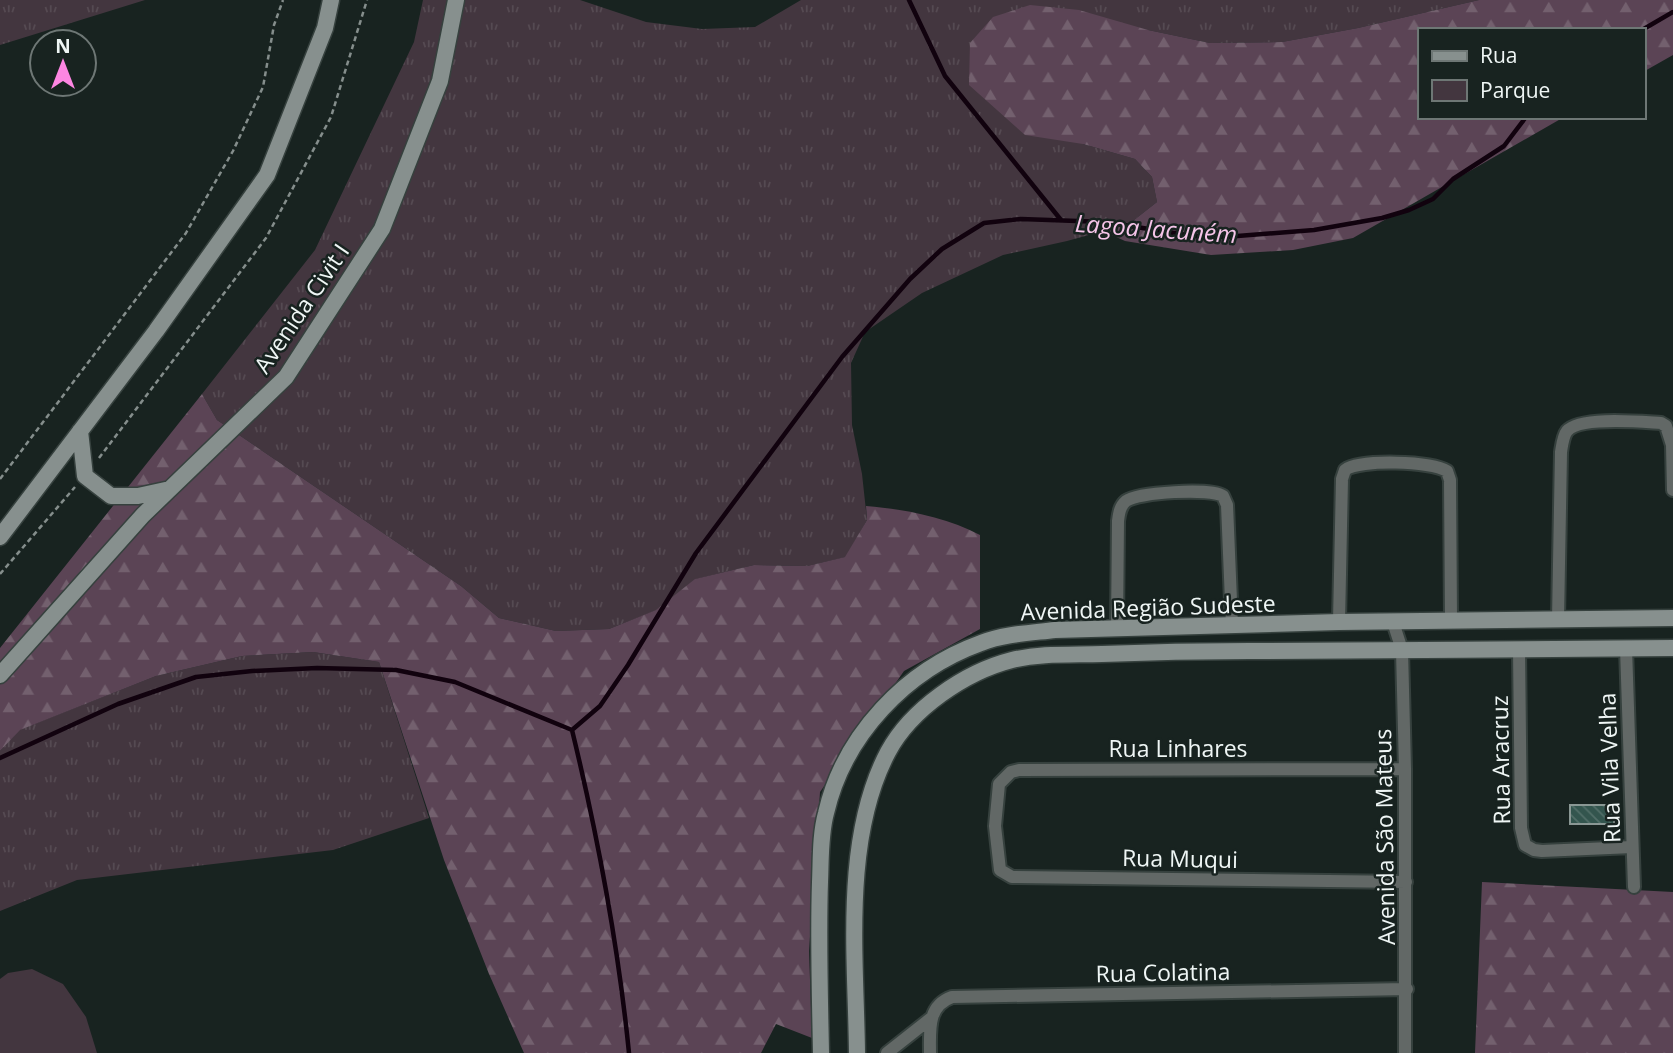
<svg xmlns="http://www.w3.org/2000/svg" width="1673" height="1053" viewBox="0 0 1673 1053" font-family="'Open Sans',sans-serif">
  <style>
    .grass { fill: url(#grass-tufts) }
    .forest { fill: url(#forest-firs) }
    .park { fill: #43363f }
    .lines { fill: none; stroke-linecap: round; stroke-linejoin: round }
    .stream { stroke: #11020e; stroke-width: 4.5 }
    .building { fill: url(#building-back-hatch); stroke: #8a9794; stroke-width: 2 }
    .street-casing { stroke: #36413e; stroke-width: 16 }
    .secondary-casing { stroke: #36413e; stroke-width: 19 }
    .path { stroke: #858e8c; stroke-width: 2.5; stroke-dasharray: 5 3.5; stroke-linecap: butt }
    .street { stroke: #626866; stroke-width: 12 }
    .secondary { stroke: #87908e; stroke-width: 16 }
    .labels { text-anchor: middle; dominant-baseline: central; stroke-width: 5; stroke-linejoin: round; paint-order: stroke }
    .street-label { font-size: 23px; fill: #eff6f5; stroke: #182320 }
    .water-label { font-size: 24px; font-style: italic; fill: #f6c5e9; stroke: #182320 }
  </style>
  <defs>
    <pattern id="grass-tufts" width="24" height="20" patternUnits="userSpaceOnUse" patternTransform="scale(1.75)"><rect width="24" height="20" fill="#43363f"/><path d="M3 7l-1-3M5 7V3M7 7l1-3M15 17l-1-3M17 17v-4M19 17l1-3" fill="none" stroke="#554a52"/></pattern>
    <pattern id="forest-firs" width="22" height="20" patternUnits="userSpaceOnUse" patternTransform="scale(1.75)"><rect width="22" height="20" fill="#5b4455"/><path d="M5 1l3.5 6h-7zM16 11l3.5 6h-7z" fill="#73606e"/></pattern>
    <pattern id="building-back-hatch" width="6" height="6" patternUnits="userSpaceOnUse" patternTransform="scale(1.75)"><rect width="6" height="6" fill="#33554e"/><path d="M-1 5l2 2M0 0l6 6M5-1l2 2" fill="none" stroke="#516e68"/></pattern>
  </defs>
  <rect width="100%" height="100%" fill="#182320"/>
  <path class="grass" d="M0 0H145L0 45Z
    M423 0H580L646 22 702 29 755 27 801 0H1479L1358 28 1282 42 1210 43 1148 30 1083 144 1135 159 1152 177 1157 202 1129 224 1067 241 1003 255 922 293 865 332 851 363 852 425 862 474 867 520 846 557 807 566 754 565 696 579 657 610 609 629 556 631 499 618 461 586 217 420 202 394 315 250 414 42Z
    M313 652 379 662 429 818 333 850 77 880 0 911V751L19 730 156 676 242 656Z"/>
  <path class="forest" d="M1479 0H1673V55L1643 72V30H1419V117H1564L1353 238 1293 250 1211 255 1125 241 1103 231 1129 224 1157 202 1152 177 1135 159 1083 144 1025 135 969 85 970 43 993 17 1030 5 1079 10 1148 30 1210 43 1282 42 1358 28Z
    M202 394 217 420 461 586 499 618 556 631 609 629 656 610 695 579 754 565 807 566 845 557 867 520 866 506C904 509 946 517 980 535V629L904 671 820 792 809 951 812 1038 776 1024 761 1053H524L489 974 444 860 379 662 313 652 242 656 156 676 20 730 0 751V648Z
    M1482 882 1673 892V1053H1475Z"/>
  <path class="park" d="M32 969 63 984 86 1017 97 1053H0V979L8 973Z"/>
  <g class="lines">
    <path class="stream" d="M909 0 945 76 1061 220
      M1642 30 1673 12
      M572 730 600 706 628 665 696 553 842 357 910 279 942 249 984 223 1021 219 1105 222 1193 236 1225 237 1314 230 1382 218 1409 210 1433 199 1453 179 1504 146 1526 117
      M572 730C598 837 618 944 629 1053
      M0 758 118 704 196 677 252 671 317 668 396 670 455 682 572 730"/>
  </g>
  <path class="building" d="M1570 805H1614V824H1570Z"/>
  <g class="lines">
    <g class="street-casing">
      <path id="street" d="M1558 620 1561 452C1562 446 1563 436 1567 431 1580 416 1642 422 1661 423L1666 426 1672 445 1673 490
        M1339 622 1342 479 1345 470C1360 459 1431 461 1447 471L1450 480 1451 620
        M1393 622 1402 650 1405 769V1053
        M1117 627 1118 521C1119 513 1120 506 1126 501 1138 492 1211 488 1223 496L1227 505 1232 625
        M1626 648 1634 887
        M1519 649 1521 828 1525 845 1534 850 1542 851 1632 847
        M1405 769 1019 770 1011 772 999 784 995 826 1000 870 1012 877 1406 882
        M887 1053 930 1019
        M930 1053C930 1030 927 1006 952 997L1407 989"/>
    </g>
    <g class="secondary-casing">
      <path id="secondary" d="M80 431 85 476 111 496H138L170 489
        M0 537 156 331 267 175 325 28 331 0
        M0 675 143 515 286 377 382 229 440 81 456 0
        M821 1053C820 996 818 939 820 882 821 859 820 835 826 813 844 735 906 670 981 643 1004 634 1030 633 1055 630L1339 622 1673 618
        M857 1053C856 958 842 839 888 752 911 709 965 672 1012 660 1041 653 1072 655 1102 654 1151 652 1200 651 1249 651 1390 651 1532 649 1673 648"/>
    </g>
    <path class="path" d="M99 458 266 238 331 117 367 0
      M0 479 186 233 233 151 263 87 274 25 283 0
      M0 574 75 487"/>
    <use href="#street" class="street"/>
    <use href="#secondary" class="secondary"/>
  </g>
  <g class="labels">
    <g class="street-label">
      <text transform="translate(301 308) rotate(-56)">Avenida Civit I</text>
      <text transform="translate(1148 607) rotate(-2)">Avenida Região Sudeste</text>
      <text x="1178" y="748">Rua Linhares</text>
      <text transform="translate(1500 760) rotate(-91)">Rua Aracruz</text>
      <text transform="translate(1609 768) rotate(-92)">Rua Vila Velha</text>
      <text transform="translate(1384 837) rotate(-91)">Avenida São Mateus</text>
      <text transform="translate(1180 858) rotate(1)">Rua Muqui</text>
      <text transform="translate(1163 972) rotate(-1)">Rua Colatina</text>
    </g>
    <g class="water-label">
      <text transform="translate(1156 228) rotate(4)">Lagoa Jacuném</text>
    </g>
  </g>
  <rect x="1418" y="28" width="228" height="91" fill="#182320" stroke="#6e7775" stroke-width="2"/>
  <rect x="1432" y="51" width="35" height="10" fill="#87908e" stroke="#6e7775" stroke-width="2"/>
  <text x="1480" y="63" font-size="21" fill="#eff6f5">Rua</text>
  <rect x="1432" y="80" width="35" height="21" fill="#43363f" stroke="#6e7775" stroke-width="2"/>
  <text x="1480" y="98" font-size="21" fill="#eff6f5">Parque</text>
  <g transform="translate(63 63)"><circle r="33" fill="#182320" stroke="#6e7775" stroke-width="2"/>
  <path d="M0-5L12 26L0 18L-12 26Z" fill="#fd86e2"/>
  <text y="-10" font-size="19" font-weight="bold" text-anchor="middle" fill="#eff6f5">N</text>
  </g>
</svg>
